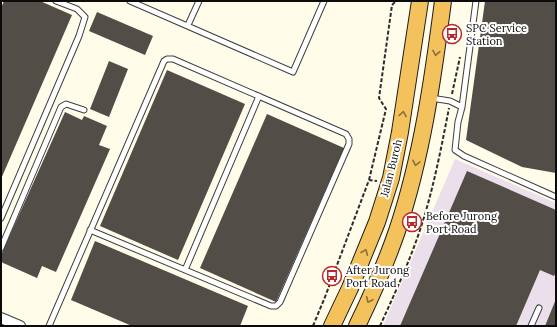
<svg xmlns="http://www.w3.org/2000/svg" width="557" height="327" viewBox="0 0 557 327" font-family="Lora,serif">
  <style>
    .industrial { fill: #eadfea }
    .building { fill: #534d48 }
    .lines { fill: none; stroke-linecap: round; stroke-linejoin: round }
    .service-casing { stroke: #3e3e3e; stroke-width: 7 }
    .minor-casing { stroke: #3e3e3e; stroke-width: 12 }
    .trunk-casing { stroke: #1c1c1c; stroke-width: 18 }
    .path { stroke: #2d2d2d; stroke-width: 2; stroke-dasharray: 4 2; stroke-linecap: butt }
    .service { stroke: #fff; stroke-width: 5 }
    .minor { stroke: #fff; stroke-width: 10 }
    .trunk { stroke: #f4c25c; stroke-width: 16 }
    .oneway { stroke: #8b7038 }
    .labels { text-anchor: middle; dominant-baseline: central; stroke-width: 4; stroke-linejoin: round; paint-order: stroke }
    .poi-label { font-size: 11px; fill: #0b0b0b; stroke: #fff; text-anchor: start }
    .street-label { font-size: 11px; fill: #0b0b0b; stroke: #fff }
  </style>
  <rect width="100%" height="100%" fill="#fffcea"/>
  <path class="industrial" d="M455 159 556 203V326H383Z"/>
  <path class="building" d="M4 1H40L72 15 1 179V8Z
    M485 1H556V173L522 167 466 140Z
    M97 12 153 36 145 55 89 31Z
    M109 61 128 69 109 117 90 109Z
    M167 70 245 104 178 260 100 226Z
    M65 112 82 120 84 116 107 126 99 145 110 149 56 272 42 266 37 278 1 262V255Z
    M267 114 344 148 276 302 200 268Z
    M467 171 556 210V272L554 276 540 270 516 326H400Z
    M95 241 248 306 240 326H132L71 300Z
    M556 299V326H545Z"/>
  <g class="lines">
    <g class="service-casing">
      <path id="service" d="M130 1 293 72 324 1
        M476 1 462 107 458 122 455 150 464 156 556 197
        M188 25 199 1
        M431 98 450 101 462 107
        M1 218 79 36 85 17 77 9 56 1
        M1 248 61 107 66 104 84 110
        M185 270 259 96
        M49 326 164 61 167 59H173L346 134 349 139V144L280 302 276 306H271L90 230
        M531 326 539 308"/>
    </g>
    <g class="minor-casing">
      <path id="minor" d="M1 318 20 326"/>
    </g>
    <g class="trunk-casing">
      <path id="trunk" d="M332 326 350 288 377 222 391 178 400 132 420 1
        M357 326C372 295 386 263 397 231 422 157 433 78 443 1"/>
    </g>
    <path class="path" d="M452 94 460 57
      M369 180 386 109 379 98 392 5 396 1
      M313 326 325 297 369 180 377 181
      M380 326C394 295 409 263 420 230 433 191 441 149 449 108"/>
    <use href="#service" class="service"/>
    <use href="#minor" class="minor"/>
    <use href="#trunk" class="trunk"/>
  </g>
  <defs><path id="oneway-chevron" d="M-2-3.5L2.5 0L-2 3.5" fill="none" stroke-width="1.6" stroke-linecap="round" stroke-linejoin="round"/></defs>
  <g class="oneway">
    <use href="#oneway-chevron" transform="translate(436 53) rotate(100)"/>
    <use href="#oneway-chevron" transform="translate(403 114) rotate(-81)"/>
    <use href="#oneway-chevron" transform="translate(416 163) rotate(102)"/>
    <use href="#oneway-chevron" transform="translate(365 252) rotate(-68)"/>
    <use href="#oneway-chevron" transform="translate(369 300) rotate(115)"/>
  </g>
  <defs>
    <g id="bus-ring" transform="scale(1)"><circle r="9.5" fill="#fff" stroke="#b72a27" stroke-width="1.5"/><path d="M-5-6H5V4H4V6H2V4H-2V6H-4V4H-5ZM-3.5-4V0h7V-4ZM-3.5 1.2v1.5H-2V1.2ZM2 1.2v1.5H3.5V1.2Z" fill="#b72a27"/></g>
  </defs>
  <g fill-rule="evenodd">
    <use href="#bus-ring" x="452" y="34"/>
    <use href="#bus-ring" x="412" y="222"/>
    <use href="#bus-ring" x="332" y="276"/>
  </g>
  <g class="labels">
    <g class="poi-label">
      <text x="466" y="28">SPC Service<tspan x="466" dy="13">Station</tspan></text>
      <text x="426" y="216">Before Jurong<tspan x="426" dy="13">Port Road</tspan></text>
      <text x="346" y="270">After Jurong<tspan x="346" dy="13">Port Road</tspan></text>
    </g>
    <g class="street-label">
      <text transform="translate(391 168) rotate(-76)">Jalan Buroh</text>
    </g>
  </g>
  <rect width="557" height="327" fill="none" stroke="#0b0b0b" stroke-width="4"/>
</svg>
